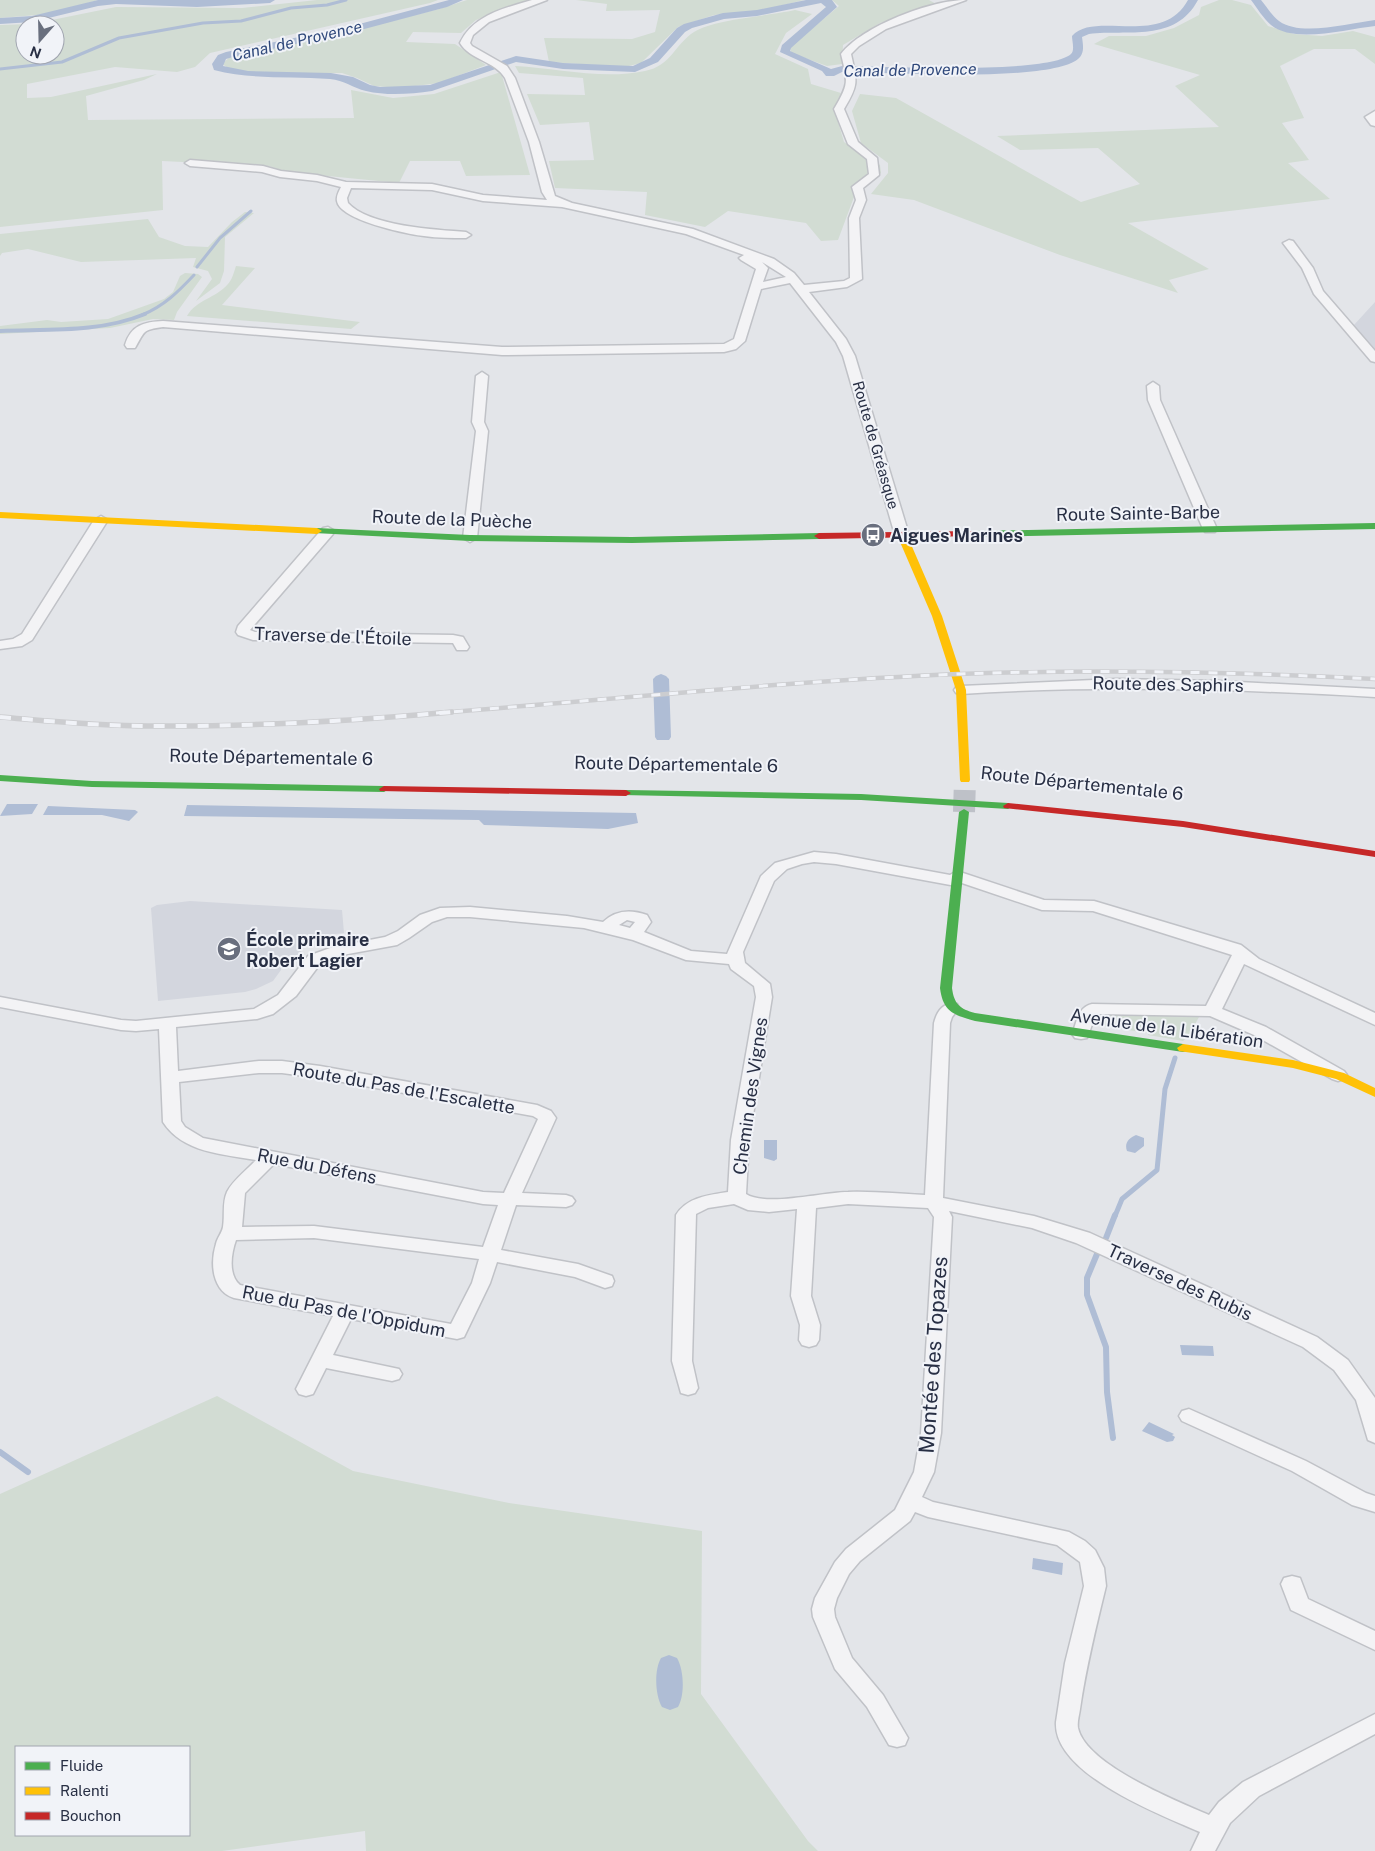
<svg xmlns="http://www.w3.org/2000/svg" width="1375" height="1851" viewBox="0 0 1375 1851" font-family="'Public Sans',sans-serif">
  <style>
    .built { fill: #d3d6de }
    .green { fill: #d2dcd3; fill-rule: evenodd }
    .water { fill: #afbdd5 }
    .lines { fill: none; stroke-linecap: round; stroke-linejoin: round }
    .stream-far3 { stroke: #afbdd5; stroke-width: 3 }
    .stream-far2 { stroke: #afbdd5; stroke-width: 4 }
    .stream-far1 { stroke: #afbdd5; stroke-width: 5 }
    .stream { stroke: #afbdd5; stroke-width: 6 }
    .canal { fill: #afbdd5; fill-rule: evenodd }
    .secondary-tunnel { stroke: #bec1c8; stroke-width: 22; stroke-dasharray: 22 11; stroke-linecap: butt }
    .street-casing { stroke: #c0c2c7; stroke-width: 3 }
    .street { fill: #f3f3f5; fill-rule: evenodd }
    .fast { fill: #4caf50; fill-rule: evenodd }
    .slow { fill: #ffc107; fill-rule: evenodd }
    .jam { fill: #c62828; fill-rule: evenodd }
    .rail-far1-casing { stroke: #cccdd0; stroke-width: 4.5 }
    .rail-casing { stroke: #cccdd0; stroke-width: 5.5 }
    .rail-far1 { stroke: #f1f3f8; stroke-width: 3; stroke-dasharray: 9; stroke-linecap: butt }
    .rail { stroke: #f1f3f8; stroke-width: 4; stroke-dasharray: 11; stroke-linecap: butt }
    .labels { text-anchor: middle; dominant-baseline: central; stroke-width: 4; stroke-linejoin: round; paint-order: stroke }
    .far-street-label { font-size: 15px; fill: #282f44; stroke: #f1f3f8 }
    .far-water-label { font-size: 16px; font-style: italic; fill: #2f487b; stroke: #f1f3f8 }
    .street-label { font-size: 18px; fill: #282f44; stroke: #f1f3f8 }
    .poi-label { font-size: 18px; font-weight: bold; fill: #282f44; stroke: #f1f3f8; text-anchor: start }
    .near-street-label { font-size: 21px; fill: #282f44; stroke: #f1f3f8 }
  </style>
  <rect width="100%" height="100%" fill="#e3e5e9"/>
  <path class="built" d="M1375 302V349H1374L1353 326Z
    M190 901 342 910 344 933 311 937 291 965 281 966V970L273 981 256 989 245 992 158 1001 151 908 157 905Z"/>
  <path class="green" d="M0 0H98L49 14 0 18Z
    M317 0H438L430 3 210 53 195 67 177 72 115 67 27 84V98L51 97 157 74 144 80 86 96 88 120 354 118 351 90 393 98 434 94 501 72 530 175 466 176 460 161H410L399 183 287 172 269 166 162 161 163 210 0 227V25L32 24 116 7 242 8ZM25 25H55V55H25Z
    M467 0H528L476 20 461 33 413 32 406 42 455 44 486 65 439 83 399 88 374 86 357 78 342 73H252L233 71 222 64 231 56 306 42 439 9Z
    M576 0H804L759 11 714 15 678 27 641 63 625 67 549 62 544 38 632 39 655 32 660 10 606 11 607 4Z
    M832 0H929L938 5 880 23 843 45 842 64 827 66 791 53 790 47 839 6Z
    M1219 0H1232L1251 5 1268 26 1294 34 1322 36 1353 31 1375 37V64L1355 49H1314L1280 66 1304 118 1282 123 1309 160 1288 163 1330 199 1128 223 1209 269 1169 280 1178 293 1060 255 914 200 871 194 888 173V163L861 143 852 111 860 94 896 98 1081 202 1140 184 1098 148 1020 150 997 136 1219 127 1175 86 1200 75 1094 44 1109 36H1146L1174 28 1199 15 1201 7Z
    M795 10 812 14 786 33 775 54 808 69 811 84 841 93 834 108 844 142 880 165 881 173 854 197 838 240 821 241 806 223 728 211 705 227 645 215 647 192 555 188 549 161 594 160 589 122 540 125 527 94 585 95 583 78 519 73 515 66C557 68 602 80 645 71 671 66 675 44 694 32 714 19 769 16 795 10Z
    M245 212 254 213 225 237 224 271 220 283 196 301 212 279 208 271 193 267 196 258 81 262 28 249 2 253 0 256V234L148 219 159 237 185 246 208 247 232 222Z
    M236 266 255 268 222 305 360 322 351 329 187 316C196 300 216 298 228 284 232 280 234 272 236 266Z
    M185 273 198 274 202 277 177 312 174 320 153 319 110 328 0 334V326L47 320 61 322 108 319 164 299 173 292 180 276Z
    M1104 1014 1199 1017 1189 1035 1183 1041 1148 1035 1149 1033 1099 1026Z
    M217 1396 353 1471 509 1503 702 1531 701 1694 808 1841 818 1851H366L365 1831 222 1851H0V1494ZM16 1747H189V1835H16Z"/>
  <path class="water" d="M7 804H38L32 814 0 816Z
    M187 805 636 813 638 823 608 829 484 825 479 820 184 816Z
    M48 806 135 810 138 812 129 821 102 815H43Z
    M1136 1135 1144 1138V1146L1135 1153 1127 1151C1124 1143 1129 1138 1136 1135Z
    M764 1140H777V1159L774 1161 764 1158Z
    M1180 1345 1213 1346 1214 1356 1182 1355Z
    M1149 1422 1174 1434 1172 1435 1175 1437 1173 1441 1167 1442 1142 1431Z
    M1033 1558 1063 1563 1062 1575 1032 1569Z"/>
  <g class="lines">
    <path class="stream-far3" d="M0 69 62 62 119 38 203 23 241 21 291 8 327 5 346 0
      M197 267 220 238 251 211
      M142 315C164 306 178 292 194 275"/>
    <path class="stream-far2" d="M0 331C48 329 99 333 145 314"/>
    <path class="stream-far1" d="M1115 1216 1122 1199 1157 1170 1165 1089 1175 1058"/>
    <path class="stream" d="M1106 1238 1115 1215
      M1097 1254 1087 1278V1295L1106 1347 1107 1392 1113 1438
      M0 1452 28 1472"/>
    <path class="canal" d="M98 0H275L270 3 197 7 116 4 98 6 32 22 0 24V18L32 16Z
      M449 0H463L447 7 353 32 233 57 226 59 223 66 248 71 331 73 353 77 370 85 380 87 430 85 516 56 563 63 633 66 650 58 677 28 684 24 723 13 757 10 806 0H832L837 7 791 48 790 51 831 69 842 66C880 66 1048 75 1071 54 1075 50 1072 41 1072 36 1095 10 1162 48 1188 0H1198C1175 43 1128 29 1089 34L1082 37C1083 45 1085 53 1078 59 1049 83 886 72 842 72L834 76H826L822 71 780 52 782 45 826 7 821 3 757 16 724 19 692 28 685 32 658 62 635 72 563 69 516 62 432 91C411 94 387 96 366 91 353 88 344 80 330 79 291 76 253 80 214 70L212 64 218 55 226 52 352 26Z
      M1251 0H1261C1267 7 1272 16 1279 21 1300 37 1350 23 1375 20V26C1347 29 1294 44 1271 25 1263 18 1257 8 1251 0Z
      M661 674 666 676 669 679 671 737 669 740H657L655 737 653 679 656 676Z
      M669 1655 677 1658C684 1670 685 1695 678 1707L670 1710 662 1707C655 1695 654 1670 661 1658Z"/>
    <path class="secondary-tunnel" d="M964 812 965 780"/>
    <g class="street-casing">
      <path id="street" d="M532 0H547L489 22 473 35 470 43 472 46 507 66 515 78 539 142 555 196 572 203 693 229 774 259 794 273 804 285 844 281 850 278 849 218 856 200 852 187 869 174 867 159 848 144 834 109C849 84 848 82 841 54 863 26 931 0 966 0L886 29 859 46 851 54C857 82 859 84 844 109L858 142 877 158 879 175 863 188 866 200 859 218 862 279 847 287 809 292 846 339 855 356 909 535 907 538H897L895 535 843 356 836 342 790 283 761 289 745 341 736 349 724 352 502 355 163 327C142 330 145 331 135 348H127L125 345C131 325 144 322 163 321L502 347 724 344 734 339 756 269 741 260 739 258 744 255 686 234 562 207 483 201 432 190 351 188 347 198 348 203C368 226 437 230 466 232L471 235 466 238C452 238 438 238 424 236 406 234 340 220 337 201 336 196 339 191 341 187L317 181 280 177 262 172 190 166 185 163 190 160 263 166 281 171 317 175 346 182 432 184 483 195 547 200 542 192 529 142 505 78C495 61 470 60 460 43 473 15 505 8 532 0ZM762 262 786 277 763 282 768 268Z
        M1375 111V126L1371 125 1365 117Z
        M1289 240 1293 241 1313 268 1323 291 1375 351V362L1371 361 1314 294 1302 268 1283 243Z
        M482 372 488 376 484 422 488 431 477 538 470 542 463 538 476 431 472 422 476 376Z
        M1153 382 1159 386 1160 400 1217 529 1215 532H1205L1203 529 1148 400 1147 386Z
        M101 516 108 520 32 640 22 646 0 649V641L13 639 22 634 94 520Z
        M328 527 335 531 333 534 250 630 255 632 453 635 463 637 469 647 467 650H457L453 643 253 640 238 635 236 632 238 626 323 528Z
        M1116 679 1220 681 1375 689V697C1237 689 1099 685 961 694L956 693 954 690 956 687 961 686Z
        M814 852 836 854 950 875 957 871 1044 900 1094 901 1241 945 1259 959 1375 1013V1025L1244 964 1222 1009 1266 1027 1344 1071 1347 1075 1344 1079 1338 1081 1332 1079 1254 1035 1210 1016 1096 1014 1087 1038 1081 1039 1075 1038 1072 1034C1077 1022 1078 1007 1092 1004L1206 1006 1232 955 1093 911 1042 910 962 883 956 886 836 864 814 862 802 864 787 869 774 881 743 952 745 963 770 984 772 997 749 1140 746 1194C766 1207 823 1192 848 1192 874 1191 900 1194 925 1195L934 1023C937 1011 944 1001 957 1004L959 1008 952 1017 950 1023 943 1198 1034 1216 1090 1233 1317 1337 1348 1360 1375 1398V1443L1368 1440 1356 1400 1334 1370 1303 1347 1076 1243 1032 1228 949 1211 952 1217 941 1433 934 1472 922 1497 933 1502 1069 1532 1085 1541 1095 1550 1104 1568 1106 1586C1096 1627 1086 1667 1080 1709 1079 1716 1077 1722 1078 1728 1086 1765 1177 1801 1209 1815L1219 1802 1243 1782 1375 1714V1734L1259 1796 1230 1823 1215 1851H1191L1200 1832C1161 1815 1053 1774 1056 1722L1065 1663 1084 1586 1080 1562 1057 1545 928 1517 915 1512 910 1521 860 1561 849 1574 837 1598 834 1609 835 1617 852 1658 883 1695 908 1738 905 1745 897 1747 889 1745 867 1707 835 1669 813 1617 812 1609 815 1598 835 1562 846 1549 895 1510 914 1472 921 1433 934 1217 928 1208 848 1204 816 1208 811 1296 820 1325 819 1340 816 1345 809 1347 802 1345 799 1340 800 1325 791 1296 797 1209 769 1212 748 1210 734 1204 708 1208 696 1214 692 1361 698 1388 695 1393 688 1395 681 1393 672 1361 676 1215C687 1197 709 1195 728 1192L731 1140 756 997 754 986 731 969 729 964 686 960 633 940 584 928 470 917H447L432 922 409 938 397 945 337 956 320 964 296 996 273 1014 257 1019 176 1027 178 1071 259 1061H282L320 1066 537 1105 551 1111 556 1118 522 1193 566 1195 572 1197 575 1201 572 1205 566 1207 516 1205 501 1250 578 1264 612 1276 614 1281 612 1286 605 1288 575 1277 497 1262 490 1283 464 1337 457 1339 351 1319 333 1355 399 1369 402 1374 399 1379 392 1381 326 1368 313 1394 306 1396 299 1394 296 1389 333 1316 234 1298C212 1291 210 1263 216 1244 217 1238 222 1233 223 1227 225 1215 222 1203 227 1192 233 1180 247 1170 256 1160 223 1154 183 1153 163 1122L159 1029 136 1031 121 1030 0 1007V997L121 1020 136 1021 254 1009 278 995 308 956 333 947 385 937 398 931 420 915 440 908 470 907 567 916 603 922C616 910 630 909 647 915L651 922 644 932 691 951 727 954 761 876 775 863ZM627 920 635 922 630 928 619 925ZM259 1073H282L320 1078 533 1116 538 1119 504 1193 483 1192 203 1138 185 1127 181 1121 179 1082ZM274 1164 483 1204 498 1205 483 1247 314 1226 242 1227 245 1193ZM314 1238 479 1259 472 1283 451 1324 240 1285C228 1275 231 1254 236 1240Z
        M1189 1409 1306 1461 1366 1493 1375 1496V1512L1352 1505 1292 1471 1182 1421 1179 1416 1182 1411Z
        M1292 1576 1300 1578 1308 1599 1375 1631V1650L1291 1610 1281 1584 1284 1578Z"/>
    </g>
    <use href="#street" class="street"/>
    <path class="fast" d="M1375 523V529L973 537 968 534 973 531Z
      M317 528 470 535 632 537 819 533 824 536 819 539 632 543 470 541 314 533V529Z
      M0 775 92 781 384 786 389 789 384 792 92 787 0 781Z
      M626 790 861 794 1008 803 1013 806 1008 809 861 800 622 795 621 793Z
      M964 809 969 812 952 988C954 1004 960 1009 975 1013L1183 1044 1189 1048 1187 1051 1183 1052 975 1021C954 1015 943 1012 940 988L959 812Z"/>
    <path class="slow" d="M0 512 317 528 322 531 317 534 0 518Z
      M902 532 907 535 942 616 966 690 970 780 969 782H961L960 780 956 690 932 616 897 535Z
      M1183 1044 1293 1060 1344 1073 1375 1088V1097L1336 1079 1293 1068 1179 1051 1177 1048Z"/>
    <path class="jam" d="M973 531 976 532V536L819 539 814 536 819 533Z
      M384 786 626 790 631 793 626 796 380 791 379 789Z
      M1008 803 1183 821 1375 851V857L1183 827 1004 808 1003 806Z"/>
    <g class="rail-far1-casing">
      <path id="rail-far1" d="M436 713C611 700 785 681 959 674 1098 669 1237 672 1375 679"/>
    </g>
    <g class="rail-casing">
      <path id="rail" d="M0 717C49 721 98 726 148 726 249 727 351 721 452 712"/>
    </g>
    <use href="#rail-far1" class="rail-far1"/>
    <use href="#rail" class="rail"/>
  </g>
  <defs>
    <g id="bus-disc" transform="scale(1.25)"><circle r="9.5" fill="#696f7e" stroke="#f1f3f8"/><path d="M-5-6H5V4H4V6H2V4H-2V6H-4V4H-5ZM-3.5-4V0h7V-4ZM-3.5 1.2v1.5H-2V1.2ZM2 1.2v1.5H3.5V1.2Z" fill="#fff"/></g>
    <g id="school-disc" transform="scale(1.25)"><circle r="9.5" fill="#696f7e" stroke="#f1f3f8"/><path d="M0-5L7-2L0 1L-7-2ZM-4 1L0 2.5L4 1V4Q0 6-4 4Z" fill="#fff"/></g>
  </defs>
  <g fill-rule="evenodd">
    <use href="#bus-disc" x="873" y="535"/>
    <use href="#school-disc" x="229" y="949"/>
  </g>
  <g class="labels">
    <g class="far-street-label">
      <text transform="translate(876 445) rotate(74)">Route de Gréasque</text>
    </g>
    <g class="far-water-label">
      <text transform="translate(297 41) rotate(-13)">Canal de Provence</text>
      <text transform="translate(910 70) rotate(-1)">Canal de Provence</text>
    </g>
    <g class="street-label">
      <text transform="translate(1138 513) rotate(-1)">Route Sainte-Barbe</text>
      <text transform="translate(452 519) rotate(2)">Route de la Puèche</text>
      <text transform="translate(333 636) rotate(2)">Traverse de l'Étoile</text>
      <text transform="translate(1168 684) rotate(1)">Route des Saphirs</text>
      <text transform="translate(271 757) rotate(1)">Route Départementale 6</text>
      <text transform="translate(676 764) rotate(1)">Route Départementale 6</text>
      <text transform="translate(1082 783) rotate(6)">Route Départementale 6</text>
      <text transform="translate(1167 1028) rotate(8)">Avenue de la Libération</text>
      <text transform="translate(404 1088) rotate(10)">Route du Pas de l'Escalette</text>
      <text transform="translate(750 1096) rotate(-82)">Chemin des Vignes</text>
      <text transform="translate(317 1166) rotate(11)">Rue du Défens</text>
      <text transform="translate(1180 1282) rotate(25)">Traverse des Rubis</text>
      <text transform="translate(344 1311) rotate(11)">Rue du Pas de l'Oppidum</text>
    </g>
    <g class="poi-label">
      <text x="890" y="535">Aigues Marines</text>
      <text x="246" y="939">École primaire<tspan x="246" dy="21">Robert Lagier</tspan></text>
    </g>
    <g class="near-street-label">
      <text transform="translate(933 1355) rotate(-86)">Montée des Topazes</text>
    </g>
  </g>
  <rect x="15" y="1746" width="175" height="90" fill="#f1f3f8" stroke="#a1a5b0"/>
  <rect x="25" y="1762" width="25" height="8" fill="#4caf50" stroke="#a1a5b0"/>
  <text x="60" y="1771" font-size="15" fill="#282f44">Fluide</text>
  <rect x="25" y="1787" width="25" height="8" fill="#ffc107" stroke="#a1a5b0"/>
  <text x="60" y="1796" font-size="15" fill="#282f44">Ralenti</text>
  <rect x="25" y="1812" width="25" height="8" fill="#c62828" stroke="#a1a5b0"/>
  <text x="60" y="1821" font-size="15" fill="#282f44">Bouchon</text>
  <g transform="translate(40 40) rotate(200)"><circle r="24" fill="#f1f3f8" stroke="#a1a5b0"/>
  <path d="M0-4L9 19L0 12L-9 19Z" fill="#696f7e"/>
  <text y="-8" font-size="14" font-weight="bold" text-anchor="middle" fill="#282f44">N</text>
  </g>
</svg>
